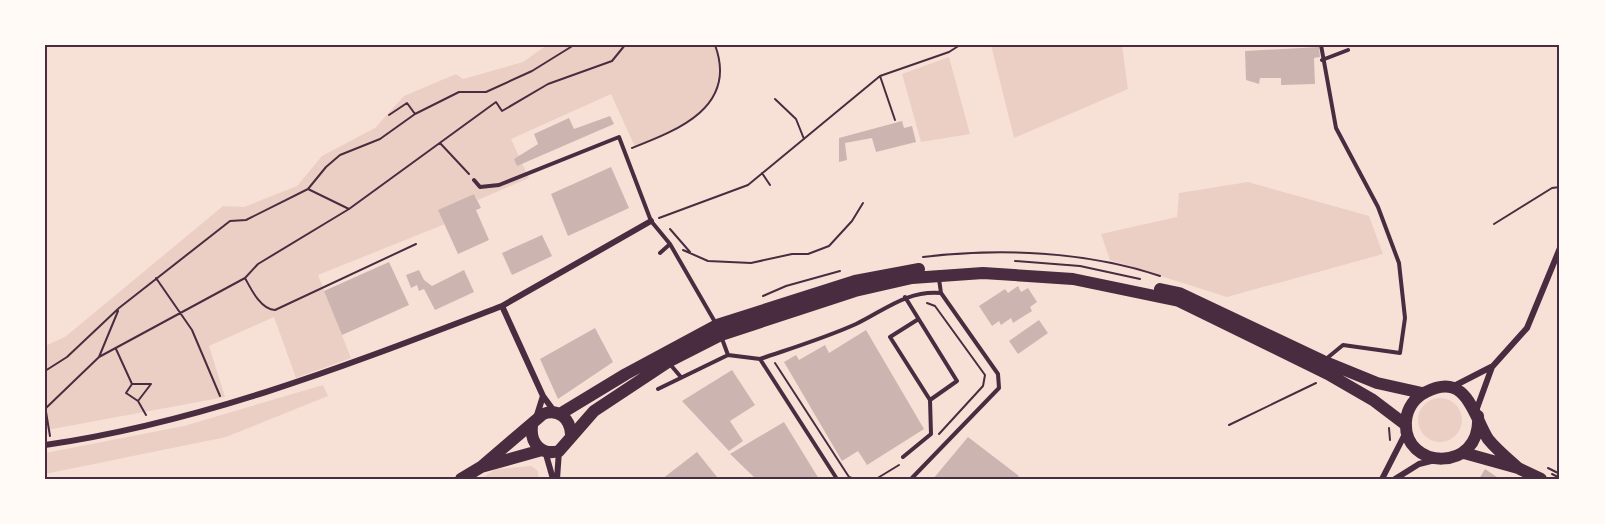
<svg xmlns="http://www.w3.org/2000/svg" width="1605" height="524" viewBox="0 0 1605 524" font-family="Overpass,sans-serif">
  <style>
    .green { fill: #ebcfc5 }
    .building { fill: #ccb4b1 }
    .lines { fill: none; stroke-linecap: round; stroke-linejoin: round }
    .path { stroke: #4a2c40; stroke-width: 2 }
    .service { stroke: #4a2c40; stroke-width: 4 }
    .minor { stroke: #4a2c40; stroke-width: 6 }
    .secondary { stroke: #4a2c40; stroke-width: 12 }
    .neatline { fill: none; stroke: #4a2c40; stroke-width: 2 }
  </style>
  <rect width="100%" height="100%" fill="#f7e1d7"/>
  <path class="green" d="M547 45H715C719 54 718 63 718 73 718 119 670 131 635 147L611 94 511 139 529 178 478 200 474 194 439 210 445 224 318 275 351 358 296 378 274 317 209 346 225 397 47 430 48 434 45 435V346L65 337 223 206 244 207 297 186 322 156 375 128 404 96 456 74 463 79 523 62Z
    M991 45H1122L1128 89 1014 138Z
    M949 57 970 134 921 142 902 74Z
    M1248 182 1369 216 1383 254 1227 297 1110 260 1101 234 1177 217 1179 193Z
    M323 385 328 396 226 437 45 474V453L184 426Z
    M1418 420a22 22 0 1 1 44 0a22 22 0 1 1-44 0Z
    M531 466 538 471 539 479H480L496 469Z"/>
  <path class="building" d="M1319 47 1320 57 1314 58 1315 84 1281 85V78H1260L1259 84 1246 80 1245 51Z
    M610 116 614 124 517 166 514 159 538 144 534 134 569 118 574 129Z
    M902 121 904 128 912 126 916 142 876 152 872 138 845 143 847 160 839 162V138Z
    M611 167 629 208 568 236 551 194Z
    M474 194 481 208 476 210 489 240 458 254 438 210Z
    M542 235 552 256 512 275 502 253Z
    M389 262 409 305 342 335 324 291Z
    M419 270 424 280 432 286 464 270 474 292 435 310 424 289 419 291 417 285 411 288 406 275Z
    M1018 286 1021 292 1028 288 1037 302 1030 307 1032 311 1013 323 1011 318 1001 325 999 321 992 326 979 306 1005 289 1008 293Z
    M1039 320 1048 333 1018 354 1009 341Z
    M595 328 613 362 558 399 540 359Z
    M866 330 924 429 867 465 858 451 842 461 784 362 796 355 799 360 825 345 829 353Z
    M732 370 755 405 730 421 743 441 729 451 682 401Z
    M784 422 819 479H756L730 454Z
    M968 437 1019 476 1016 479H933Z
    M697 452 717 477 714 479H662Z
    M1485 469 1500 479H1479Z"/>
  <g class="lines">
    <path class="path" d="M1266 46 1271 45
      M880 76 895 120
      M775 99 796 119 804 139
      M389 115 407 103 415 114
      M440 143 469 174
      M632 148C678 130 738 107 715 45
      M762 173 770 185
      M308 189 349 209
      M659 218 748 185 880 76 949 52 960 45
      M1494 224 1552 188 1560 187
      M670 229 690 252
      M683 250 708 261 751 263 792 254H808L829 246 852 221 863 203
      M923 257C1000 248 1086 251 1160 276
      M1015 261 1080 266 1140 279
      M156 278 192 330 220 396
      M245 278C251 289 261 310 275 310L416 244
      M763 296 786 286 840 271
      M927 303 935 306 985 375 983 386 939 434
      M116 349 132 384H151L138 401 146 415
      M99 357 118 311
      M775 363 849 477 855 479
      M45 371 67 357 119 308 230 221 246 220 308 189 326 167 340 155 380 139 415 114 459 92H486L532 71 574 45
      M132 384 126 393 138 401
      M45 406 50 436
      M46 408 99 357 245 278 258 264 349 209 496 102 502 111 548 84 612 61 625 45
      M1229 425 1316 383
      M1389 428 1390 440
      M1548 468 1560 474
      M1552 474 1560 478
      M876 479 899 465"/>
    <path class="service" d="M1321 45 1336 128 1378 207 1399 263 1405 318 1400 353 1343 345 1326 359
      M1322 60 1348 50
      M474 180 480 187 499 185 619 137 651 221 670 244 715 322
      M660 253 670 244
      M905 297 957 381 930 400 890 337 917 320
      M721 336 728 355
      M760 359C792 348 825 338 856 324 885 310 907 290 941 293
      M669 363 680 376
      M658 389 728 355 760 359 837 479
      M903 457 931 434 930 400
      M911 479 999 388 998 374 941 293 939 279"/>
    <path class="minor" d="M502 306 651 221
      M1452 387 1491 367
      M1476 411 1492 367 1527 328 1560 248
      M537 415 543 396
      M45 445C204 422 353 363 502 306L543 396 554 411
      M545 451 553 479
      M557 479 559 451
      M1382 479 1405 434
      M1395 479 1419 464 1435 460"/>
    <path class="secondary" d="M1160 289 1179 293 1323 361 1377 383 1422 393
      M560 414 626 374 717 325 855 281 919 269
      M1478 416C1482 474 1402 470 1406 421 1407 408 1415 397 1426 392 1467 371 1473 415 1488 439 1496 449 1508 459 1518 468
      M532 426C530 443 541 456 559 451L594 411 668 362 721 335 855 291 912 278 983 273 1073 279 1179 301 1328 374 1373 400 1406 425
      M1464 453 1518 468 1541 479
      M481 467 543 414C559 408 570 419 571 434
      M461 479 481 467 542 450"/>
  </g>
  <rect width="1605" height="524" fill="none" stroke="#fffaf5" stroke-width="93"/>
  <rect x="46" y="46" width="1512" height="432" class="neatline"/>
</svg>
